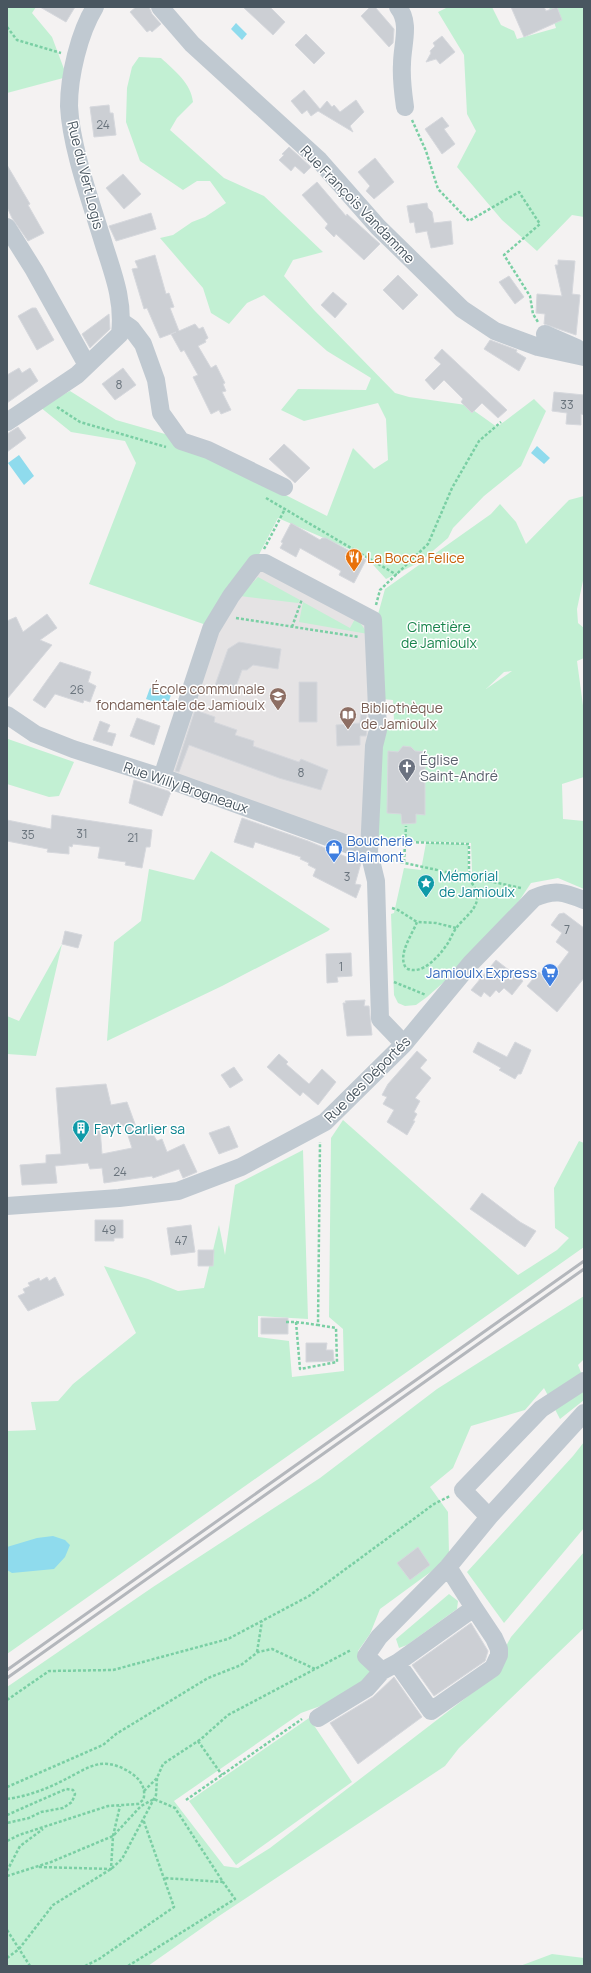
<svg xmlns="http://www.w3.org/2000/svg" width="591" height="1973" viewBox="0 0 591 1973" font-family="Manrope,sans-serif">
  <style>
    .education { fill: #e5e3e4 }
    .green { fill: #c2f0d3; fill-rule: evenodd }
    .water { fill: #8fdbed }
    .building { fill: #cccfd4; stroke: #d6d8dd; fill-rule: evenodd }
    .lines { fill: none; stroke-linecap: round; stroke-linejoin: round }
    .path { stroke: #7acfa4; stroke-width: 2.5; stroke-dasharray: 3 2; stroke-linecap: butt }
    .minor { stroke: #c0c9d1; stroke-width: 18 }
    .rail { stroke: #b4b7bc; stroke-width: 3 }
    .labels { text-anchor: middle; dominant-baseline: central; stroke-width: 3; stroke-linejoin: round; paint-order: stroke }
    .number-label { font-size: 12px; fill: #6a747d }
    .street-label { font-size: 14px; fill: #495660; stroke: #fff }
    .food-label { font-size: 14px; fill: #c56008; stroke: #fff; text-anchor: start }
    .park-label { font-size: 14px; fill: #18844c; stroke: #fff }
    .education-label { font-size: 14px; fill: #785e54; stroke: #fff; text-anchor: end }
    .worship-label { font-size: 14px; fill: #5b616d; stroke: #fff; text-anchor: start }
    .shop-label { font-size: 14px; fill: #366cbe; stroke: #fff; text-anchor: start }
    .culture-label { font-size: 14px; fill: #0d838f; stroke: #fff; text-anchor: start }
  </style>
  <rect width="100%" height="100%" fill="#f4f2f2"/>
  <path class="education" d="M261 568 367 625 370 701 363 844 164 774 213 638Z"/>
  <path class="green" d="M7 7H36L32 13 52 37 67 77 7 93Z
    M448 7H492L501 25 514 31 517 39 556 28 549 7H584V217L572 215 537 251 502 220 457 167 476 131 467 114 464 55 438 12Z
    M139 57 161 58C175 71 191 83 193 102L177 118 170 130 224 178 264 196 323 252 293 260 284 276 314 310 395 393 409 397 466 405 497 427 534 399 546 411 521 466 484 496 453 528 448 538 420 562 386 579 365 556 278 518 252 568 212 627 89 584 136 463 125 441 71 432 40 407 70 391 116 420 165 434 327 516 353 448 374 469 388 460 386 419 378 403 304 421 281 410 298 389 366 390 371 378 327 351 264 295 247 303 229 324 211 313 203 288 160 238 173 235 192 222 205 217 226 203 210 181H197L183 190 140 161 126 122 127 88 132 67Z
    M584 496V576L577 609 578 623 584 628V658L577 661 584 713V777L562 784 563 819 584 821V889L558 878 531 883 519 901 453 974 427 997 416 1005 405 1006 398 1003 394 995 391 914 394 913 404 868 421 870 426 843 468 844V875L474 876 472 872 471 843 375 840 378 744 385 730 394 720 393 700 381 699 377 618 385 589 491 514 500 504 516 522 526 544 569 500ZM512 671 486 689 504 672Z
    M258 577 300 600 298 603 240 596Z
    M303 602 350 628 356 617 368 634 299 622Z
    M8 739 74 762 59 796 49 797 7 784Z
    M211 851 330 929 328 931 222 986 107 1041 114 942 141 921 149 869 194 880Z
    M62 944 36 1056 7 1054V1016L19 1021Z
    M343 1120 518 1275 557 1250 569 1238 555 1228 554 1188 579 1141 584 1143V1247L7 1654V1431L36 1430 31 1402 58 1401 73 1384 136 1333 104 1266 148 1279 178 1291 204 1288 219 1225 225 1255 235 1185 303 1150 308 1319 258 1316V1337L289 1341 292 1377 344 1371 343 1329 329 1317 331 1138Z
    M584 1296V1359L578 1365 584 1380V1400L560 1419 544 1388 525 1410 471 1426 453 1468 430 1487 448 1512 449 1553 436 1568 380 1609 370 1634 358 1651 368 1666 375 1672 354 1694 301 1713 174 1801 224 1866 238 1868 270 1848 476 1690 491 1674 511 1637 584 1552V1628L459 1748 445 1766 219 1916 148 1966H7V1687L153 1587 320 1478 437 1389Z
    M584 1442V1528L504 1623 467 1572 573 1456Z
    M449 1594 458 1601 457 1609 407 1645 399 1648 396 1639Z
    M309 1718 352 1782 236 1865 189 1801Z
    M552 1954 584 1958V1966H520Z"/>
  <path class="water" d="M236 23 247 34 242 40 231 29Z
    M537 446 550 458 544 464 531 453Z
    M19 455 34 476 24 485 8 463Z
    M150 688 171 695 167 706 146 699Z
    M53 1536 65 1540 70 1545 65 1557 54 1569 12 1573 7 1570V1547L37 1538Z"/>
  <path class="building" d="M40 7H75L66 22Z
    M136 7H149L152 14 161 24 152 32 150 30 147 32 130 12Z
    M243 7H270L285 22 273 35Z
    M370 7H375L394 29 393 43 389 47 361 16Z
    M511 7H544L546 11 557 7 562 20 524 37Z
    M306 34 325 53 314 64 295 45Z
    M442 36 455 52 440 64 436 59 426 62 431 53 430 51 435 46 433 43Z
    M304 90 320 109 327 101 332 107 334 105 340 112 356 100 364 112 350 126 353 132 318 111 311 116 307 110 302 114 291 101Z
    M109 105 110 113H113L116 135 94 137 90 107Z
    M442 117 449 126 444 129 455 144 442 154 425 129Z
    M289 147 311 167 304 174 295 166 291 171 279 160 284 155 282 154Z
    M375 158 394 182 374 199 366 191 370 186 358 172Z
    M7 165 30 204 28 205 44 233 28 241 12 218 7 207Z
    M123 174 141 194 124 209 106 188Z
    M317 182 346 216 347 214 380 244 364 260 336 234 334 237 325 228 328 224 302 195Z
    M427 203 428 208 432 212 434 223 451 221 453 244 431 248 427 231 416 233 414 222 410 223 407 206Z
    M151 213 156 229 116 241 109 226Z
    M155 255 166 294 169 293 174 307 170 308 179 331 195 324 199 329 203 327 208 338 205 340 206 342 198 346 211 368 216 365 225 383 223 384 226 391 222 392 231 410 221 414 219 410 211 414 193 377 198 375 184 350 181 352 171 334 176 332 160 338 147 308 144 309 132 269 138 268 135 261Z
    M558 260 575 261 572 294 580 295 576 335 544 324 545 314 536 313 537 294 562 296 555 265H558Z
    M398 275 418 295 403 310 383 290Z
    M509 276 524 297 515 304 499 282Z
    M333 292 347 304 335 318 321 305Z
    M32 308H36L54 340 37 350 18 316Z
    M109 314 110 329 90 348 82 334Z
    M490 340 517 350 516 352 526 358 519 371 484 349Z
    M442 349 507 410 498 418 482 403 472 413 461 402 463 399 444 380 434 390 425 380 441 364 434 358Z
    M19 368 22 373 30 368 38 381 7 403V375Z
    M123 368 136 385 115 400 102 384Z
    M554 392 584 395V415L581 414V425L566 424 567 413 552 411Z
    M18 427 26 438 7 452V434Z
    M284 444 310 468 295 483 269 459Z
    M291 523 320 540 322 538H326L366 560 354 583 339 575 341 571 300 548 296 557 280 548 283 543 281 542Z
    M47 614 57 628 40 640 52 645 7 699V621L16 617 23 632Z
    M239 642 281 649 278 669 253 665 247 670H242L233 695 214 688 228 649Z
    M60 662 91 672 88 682 96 686 90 702 84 700 83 703 55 694 45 708 33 700Z
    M299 682H317V722H299Z
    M361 707H366L367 729 366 736H360V745L337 746 336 725 360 723Z
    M195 710 215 717 214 722 237 730 235 735 254 741 253 746 299 762 301 759 328 770 321 790 279 778 189 745 179 772 175 771Z
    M137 718 160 726 154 745 130 736Z
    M100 721 110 725 107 732 116 734 112 746 93 740Z
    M403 746 411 747 415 751 425 752V815L416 814V823L402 824 401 814 387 813 388 751 398 752Z
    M134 780 171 792 162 816 129 803Z
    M52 815 152 830 150 847H146L142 868 125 865 126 862 98 858 100 847 73 844 72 847 69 846V854L47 852 48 849 7 841V820L51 829Z
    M242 818 308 841 361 863 355 884 361 885 356 898 313 876 316 869 308 865 309 863 300 859 301 857 255 842 253 848 234 842Z
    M564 913 584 928V978L557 1012 527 986 539 972 548 980 569 952 556 942 562 933 551 925 559 914Z
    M65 931 82 935 78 948 62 944Z
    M351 953 352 976 337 977 338 982 327 983 326 954Z
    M496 960 523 981 512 995 504 988 499 993 496 990 490 997 484 992 481 997 471 990Z
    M365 1000 364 1006H369L372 1035 347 1036 343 1003H346L345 1001Z
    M478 1042 507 1057 515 1042 531 1050 521 1074H518L515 1079 499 1070 501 1068 473 1052Z
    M417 1051 427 1060 420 1068 431 1078 415 1098 420 1101 414 1112 417 1114 413 1121H415L407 1135 387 1122 394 1110 383 1104 387 1097 382 1095 388 1084Z
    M279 1054 288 1062 286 1064 309 1084 322 1069 336 1082 318 1105 303 1092 300 1096 267 1067Z
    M234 1067 243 1080 230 1088 221 1075Z
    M106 1084 111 1105 127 1102 139 1135 151 1131 157 1141 162 1139 167 1152 184 1144 197 1172 183 1178 179 1169 153 1178 152 1176 104 1183 102 1168 90 1169 88 1163 55 1166 57 1183 22 1185 20 1165 46 1163V1155L61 1154 56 1088ZM125 1126 132 1148 102 1154 100 1128Z
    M229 1126 238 1147 219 1154 209 1133Z
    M482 1193 520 1222 536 1231 525 1247 470 1209Z
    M95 1220H123V1238H114V1241H95Z
    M191 1225 195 1252 171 1255 167 1228Z
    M198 1250H214L213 1266H198Z
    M47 1277 49 1281 55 1277 64 1295 28 1311 18 1296 25 1293 23 1289 30 1286 28 1283 39 1278 40 1281Z
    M261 1318H288V1334H261Z
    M306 1343H327L326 1350H333L334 1361 306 1362Z
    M418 1547 430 1565 410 1580 397 1563Z
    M471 1623 488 1651 485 1661 434 1696 412 1665Z
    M394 1677 422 1717 358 1764 330 1723 373 1697Z"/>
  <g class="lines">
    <path class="path" d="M7 27 17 40 61 53
      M412 120 426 151 438 189 469 221 519 192 540 224 504 255 530 296 533 314 538 322
      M57 407 80 422 166 447
      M266 498 397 575
      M264 549 285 509
      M376 605 380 590 428 544 452 488 479 441 501 422
      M236 618 359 637
      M292 627 302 599
      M406 842 469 844V876
      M386 859 521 888
      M404 862 406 826
      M392 908 398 910 417 922
      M456 928 436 923 417 922C412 935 397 955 406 968 422 977 440 955 448 943 451 938 453 932 457 927 463 919 475 911 477 900 478 890 472 883 466 875
      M394 982 426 995
      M286 1322H296L318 1325 320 1142
      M296 1322 300 1369 337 1362 336 1328 318 1325
      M257 1652 262 1621
      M7 1700 49 1671 113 1670 228 1639 309 1596 434 1504 450 1496
      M198 1741 222 1775
      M7 1787 103 1745 116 1734 208 1678 241 1665 258 1652 272 1649 315 1669
      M144 1791 157 1778
      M7 1799C28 1796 47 1789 66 1779 76 1774 88 1766 100 1764 113 1762 130 1770 139 1780 143 1785 146 1793 143 1800L138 1804 108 1806 19 1835 7 1841
      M186 1800 302 1719
      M7 1815 66 1789 73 1790 75 1794 72 1802 63 1808 41 1812 29 1818 7 1823
      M39 1867 111 1869 113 1836 120 1806
      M7 1871 20 1846 43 1829
      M7 1876 51 1862 113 1836 141 1806 154 1799 175 1808 223 1882 164 1878
      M7 1930 30 1966
      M7 1958 19 1949 53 1905 111 1869 122 1859 156 1795 157 1778 163 1764 201 1739 228 1715 351 1650
      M85 1966 99 1959 174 1907 143 1819
      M128 1966 235 1899 223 1882"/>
    <path class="minor" d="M160 7 192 44 319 160 378 227 462 309 495 331 538 347 584 357
      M398 7C411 23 402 45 402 64 401 79 403 93 405 107
      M7 227 34 270 87 365
      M121 321 131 328 143 344 156 380 161 413 181 441 208 450 284 487
      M545 334 577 348
      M7 422 77 375 120 334C124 302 114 276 104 245 92 205 71 148 69 106 69 76 79 33 95 7
      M7 715 35 734 73 749 170 780 369 852 376 881 380 1019 404 1044
      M162 777 211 629 231 596 256 563H265L373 620 378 730 374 746 369 852
      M7 1206 119 1198 178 1191 241 1167 325 1122 404 1044 471 963 534 898C555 889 563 892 584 900
      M489 1517 463 1490 541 1409 584 1381
      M448 1567 474 1608 397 1663 382 1671 366 1656 379 1637 448 1567 489 1517 584 1413
      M397 1663 431 1711 493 1668 499 1655V1649L494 1638 474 1608
      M318 1718 367 1688 382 1671"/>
    <path class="rail" d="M7 1670 584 1261
      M7 1678 584 1269"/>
  </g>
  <defs>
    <g id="restaurant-pin" transform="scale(0.9)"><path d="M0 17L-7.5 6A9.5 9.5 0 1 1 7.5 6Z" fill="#e8710a" stroke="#fff"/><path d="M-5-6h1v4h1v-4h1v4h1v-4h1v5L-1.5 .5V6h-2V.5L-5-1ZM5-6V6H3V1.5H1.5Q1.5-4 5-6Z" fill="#fff"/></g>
    <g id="school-pin" transform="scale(0.9)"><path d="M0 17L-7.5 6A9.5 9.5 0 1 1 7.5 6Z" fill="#8d6e63" stroke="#fff"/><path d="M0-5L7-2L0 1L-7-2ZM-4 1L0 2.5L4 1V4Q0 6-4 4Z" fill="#fff"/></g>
    <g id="library-pin" transform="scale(0.9)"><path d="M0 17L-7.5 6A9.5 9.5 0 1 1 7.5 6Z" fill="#8d6e63" stroke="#fff"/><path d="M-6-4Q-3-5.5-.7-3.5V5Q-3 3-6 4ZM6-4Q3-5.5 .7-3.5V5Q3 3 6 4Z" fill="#fff"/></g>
    <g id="church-pin" transform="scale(0.9)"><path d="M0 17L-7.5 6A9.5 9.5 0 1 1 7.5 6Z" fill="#6b7280" stroke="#fff"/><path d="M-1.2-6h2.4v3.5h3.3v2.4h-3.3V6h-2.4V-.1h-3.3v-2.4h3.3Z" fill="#fff"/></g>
    <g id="shop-pin" transform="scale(0.9)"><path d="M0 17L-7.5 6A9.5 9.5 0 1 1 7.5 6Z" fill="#3f7fe0" stroke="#fff"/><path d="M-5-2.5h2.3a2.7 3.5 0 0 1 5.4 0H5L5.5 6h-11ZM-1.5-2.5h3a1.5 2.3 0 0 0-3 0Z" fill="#fff"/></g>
    <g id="sight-pin" transform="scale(0.9)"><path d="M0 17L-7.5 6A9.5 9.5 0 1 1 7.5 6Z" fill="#0f9aa8" stroke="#fff"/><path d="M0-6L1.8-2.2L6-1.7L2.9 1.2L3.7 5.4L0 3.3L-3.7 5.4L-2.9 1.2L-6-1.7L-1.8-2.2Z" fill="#fff"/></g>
    <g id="supermarket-pin" transform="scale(0.9)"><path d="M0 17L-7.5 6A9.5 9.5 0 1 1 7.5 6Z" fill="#3f7fe0" stroke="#fff"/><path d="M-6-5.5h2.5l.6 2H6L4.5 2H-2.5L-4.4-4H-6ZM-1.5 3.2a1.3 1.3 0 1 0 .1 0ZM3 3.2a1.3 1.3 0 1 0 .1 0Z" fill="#fff"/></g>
    <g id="building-pin" transform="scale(0.9)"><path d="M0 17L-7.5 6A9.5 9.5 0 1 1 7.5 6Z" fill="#0f9aa8" stroke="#fff"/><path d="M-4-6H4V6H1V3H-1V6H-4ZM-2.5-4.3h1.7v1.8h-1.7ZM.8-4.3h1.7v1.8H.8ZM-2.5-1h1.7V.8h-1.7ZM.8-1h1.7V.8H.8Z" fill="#fff"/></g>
  </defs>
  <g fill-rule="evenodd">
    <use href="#restaurant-pin" x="354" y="557"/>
    <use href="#school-pin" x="278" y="696"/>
    <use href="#library-pin" x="348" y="715"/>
    <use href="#church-pin" x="407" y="767"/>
    <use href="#shop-pin" x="334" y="848"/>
    <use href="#sight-pin" x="426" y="883"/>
    <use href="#supermarket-pin" x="550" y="972"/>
    <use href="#building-pin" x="81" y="1128"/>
  </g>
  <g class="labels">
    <g class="number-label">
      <text x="103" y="124">24</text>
      <text x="119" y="384">8</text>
      <text x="567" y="404">33</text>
      <text x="77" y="689">26</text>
      <text x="301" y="772">8</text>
      <text x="82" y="833">31</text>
      <text x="28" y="834">35</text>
      <text x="133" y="837">21</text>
      <text x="347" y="876">3</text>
      <text x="567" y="929">7</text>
      <text x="341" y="966">1</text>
      <text x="120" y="1171">24</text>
      <text x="109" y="1229">49</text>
      <text x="181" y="1240">47</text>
    </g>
    <g class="street-label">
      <text transform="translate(86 175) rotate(76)">Rue du Vert Logis</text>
      <text transform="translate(358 204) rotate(46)">Rue François Vandamme</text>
      <text transform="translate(186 787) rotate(19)">Rue Willy Brogneaux</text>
      <text transform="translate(367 1079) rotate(-45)">Rue des Déportés</text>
    </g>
    <g class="food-label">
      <text x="367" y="557">La Bocca Felice</text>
    </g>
    <g class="park-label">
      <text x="439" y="626">Cimetière<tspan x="439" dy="16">de Jamioulx</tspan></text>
    </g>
    <g class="education-label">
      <text x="265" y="688">École communale<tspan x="265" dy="16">fondamentale de Jamioulx</tspan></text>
      <text x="361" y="707" text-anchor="start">Bibliothèque<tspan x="361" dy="16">de Jamioulx</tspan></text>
    </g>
    <g class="worship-label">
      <text x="420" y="759">Église<tspan x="420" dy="16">Saint-André</tspan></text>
    </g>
    <g class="shop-label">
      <text x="347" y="840">Boucherie<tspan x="347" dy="16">Blaimont</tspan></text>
      <text x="537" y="972" text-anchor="end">Jamioulx Express</text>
    </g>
    <g class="culture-label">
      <text x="439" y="875">Mémorial<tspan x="439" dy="16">de Jamioulx</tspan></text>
      <text x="94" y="1128">Fayt Carlier sa</text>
    </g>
  </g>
  <rect width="591" height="1973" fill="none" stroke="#495660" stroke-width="16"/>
</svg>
